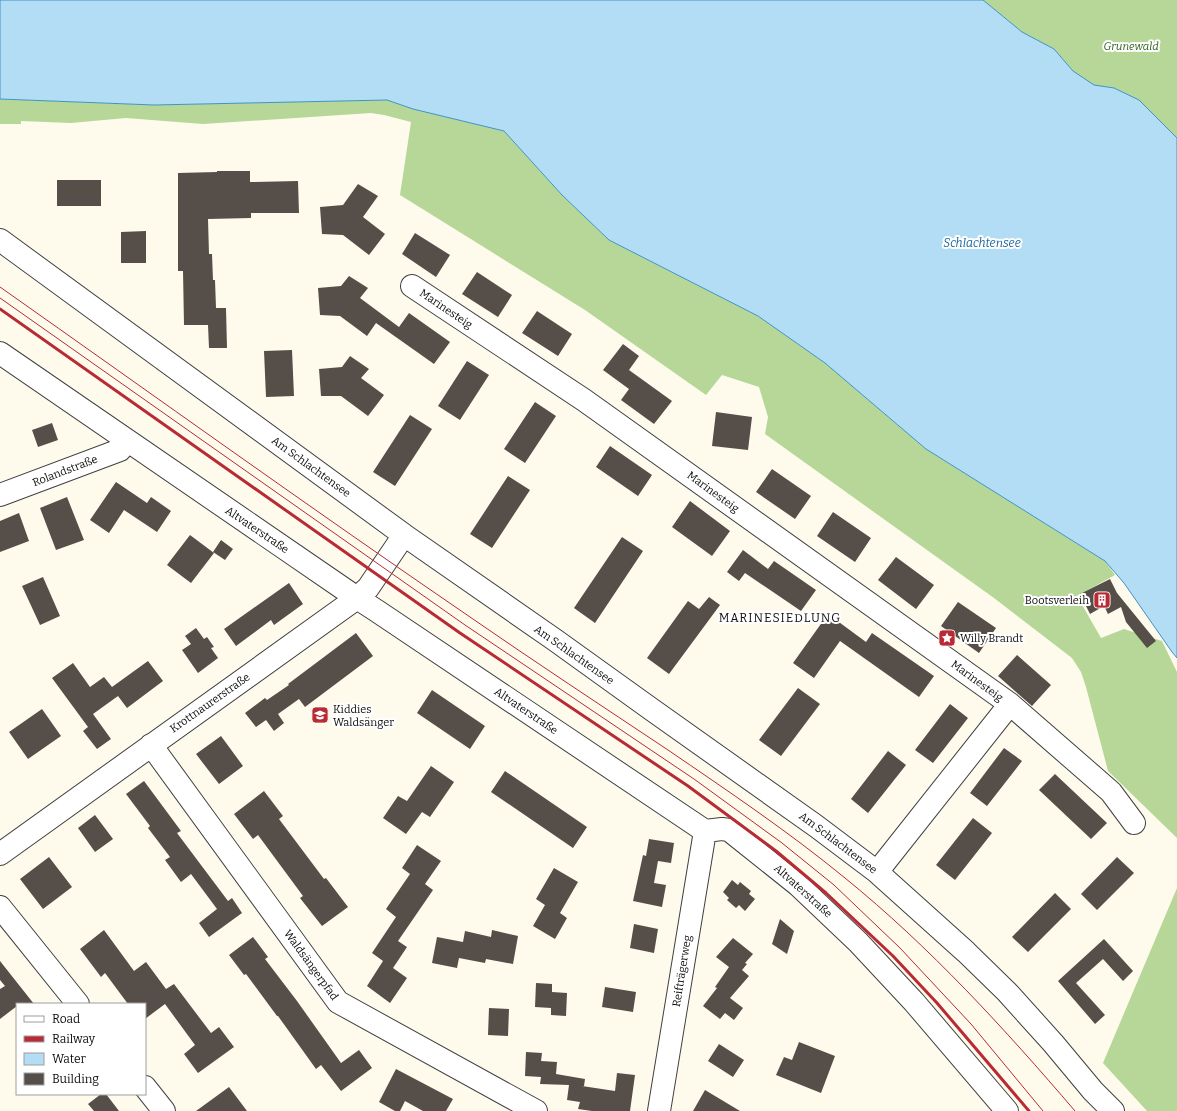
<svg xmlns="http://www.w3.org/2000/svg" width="1177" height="1111" viewBox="0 0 1177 1111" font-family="Bitter,serif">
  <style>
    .forest { fill: #b6d798 }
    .water { fill: #b3ddf4; stroke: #3d94c8 }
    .building { fill: #554e49 }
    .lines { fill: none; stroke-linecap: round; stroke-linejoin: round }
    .minor-casing { stroke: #404040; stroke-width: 24 }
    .minor { stroke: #fff; stroke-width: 22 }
    .tram { stroke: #b82a34; stroke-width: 1 }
    .rail { stroke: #b82a34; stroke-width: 3 }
    .labels { text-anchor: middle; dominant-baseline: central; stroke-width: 4; stroke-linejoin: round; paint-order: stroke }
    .park-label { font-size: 11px; font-style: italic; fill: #2f621f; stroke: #fff }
    .street-label { font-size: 11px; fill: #0d0d0d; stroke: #fff }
    .poi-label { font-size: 11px; fill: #0d0d0d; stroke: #fff; text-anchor: start }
    .water-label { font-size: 12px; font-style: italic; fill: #1a659a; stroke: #fff }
    .neighbourhood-label { font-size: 12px; letter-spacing: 1px; fill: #0d0d0d; stroke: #fff }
  </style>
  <rect width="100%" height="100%" fill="#fefbed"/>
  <path class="forest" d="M983 0H1177V138L1139 100 1114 88 1094 86 1073 71 1054 49 1022 32Z
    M0 99 154 105 387 100 413 109 504 131 562 195 609 240 758 316 825 363 926 449 1105 561 1115 575 1077 596 1101 638 1124 629 1162 641 1177 672V838L1108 771 1086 687 1081 672 1072 658 994 598 765 434 768 417 759 387 722 375 706 395 585 310 400 195 411 122 384 115 371 113 203 124 126 118 71 123 21 121V124H0Z
    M1177 888V1111H1147L1103 1063Z"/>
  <path class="water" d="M0 0H983L1022 32 1054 49 1073 71 1094 85 1114 88 1139 100 1177 138V658L1172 652 1124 583 1105 561 926 449 825 363 758 316 609 240 562 195 504 131 413 109 387 100 154 105 0 99Z"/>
  <path class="building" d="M217 171H250V182L298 181 299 213H251V218L208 219 209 254H212L213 280H215L216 308H226L227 348H209L208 325H184L183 271H178V173L217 172Z
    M57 180H101V206H57Z
    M358 184 378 196 363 217 385 234 369 255 343 235 322 234 320 207 343 205Z
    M146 231V263H121V232Z
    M415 233 450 255 436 277 402 254Z
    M477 272 512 295 498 317 462 294Z
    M349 276 368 288 360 298 399 327 409 313 450 342 434 364 376 323 367 336 340 316 320 315 318 288 341 286Z
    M537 311 572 334 558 356 522 333Z
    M623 344 639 356 629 370 672 401 654 424 621 400 629 389 603 370Z
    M292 350 294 396 266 397 264 351Z
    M350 356 369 369 361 378 384 395 368 416 341 396H321L319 369 342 367Z
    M467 361 489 375 460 420 438 406Z
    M535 402 556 416 525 463 504 449Z
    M716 412 752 417 748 450 712 446Z
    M410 415 432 429 395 486 373 472Z
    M52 423 58 440 38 447 32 430Z
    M610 446 652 475 638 496 596 467Z
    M772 469 811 496 795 519 756 492Z
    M508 476 530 490 492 548 470 534Z
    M116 482 147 503 151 497 171 511 157 532 124 510 109 533 90 520Z
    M67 497 84 540 56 550 40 508Z
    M690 501 730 531 712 556 672 527Z
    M833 512 871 538 855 562 817 536Z
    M19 513 29 541 0 552V521Z
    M190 535 214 553 191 583 167 565Z
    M622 537 643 551 595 623 574 608Z
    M221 540 233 549 225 560 213 552Z
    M743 550 768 569 774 561 816 590 801 611 745 573 739 581 727 572Z
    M896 557 934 585 916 609 878 580Z
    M43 577 60 616 40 625 22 586Z
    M1110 579 1117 593 1156 641 1147 648 1126 622 1121 607 1108 614 1104 606 1090 614 1080 594Z
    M289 583 303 604 274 625 271 620 236 646 224 629Z
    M709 597 720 605 669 674 647 658 688 601 699 609Z
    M958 602 996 628 979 653 941 626Z
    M828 614 866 642 872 633 934 676 919 697 840 641 814 678 793 663Z
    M196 628 204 639 207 637 214 647 211 648 218 658 198 673 182 650 191 644 185 636Z
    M356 633 373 656 305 707 299 699 278 714 284 723 274 731 266 720 256 727 245 713 265 698 267 700 289 685 288 684Z
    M1017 655 1051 685 1032 706 998 676Z
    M148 661 163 681 127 708 118 696 93 714 111 739 97 749 83 731 88 727 52 678 73 663 90 687 104 677 112 687Z
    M798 688 820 704 781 756 759 740Z
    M432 690 485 726 470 749 417 713Z
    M950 704 968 718 933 763 915 750Z
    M42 709 61 736 28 759 9 732Z
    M221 736 243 766 219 784 196 754Z
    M1004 748 1022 761 987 806 970 793Z
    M888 751 906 765 868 813 851 799Z
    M431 766 454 782 430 817 422 812 406 834 383 818 398 796 407 801Z
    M505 771 587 827 573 848 491 792Z
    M1055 774 1107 823 1091 839 1039 790Z
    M144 781 181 831 177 833 228 901 232 898 242 913 209 937 199 923 217 909 191 874 181 882 165 860 170 857 148 828 150 826 126 794Z
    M264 791 283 816 279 819 324 879 326 878 348 907 322 926 300 898 303 896 258 835 253 839 234 814Z
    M95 815 113 839 95 852 78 828Z
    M973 818 992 833 955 880 936 865Z
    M649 839 674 843 671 863 658 861 654 883 666 885 662 907 633 901 643 855 646 856Z
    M417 845 441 861 425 884 433 890 398 941 407 947 393 968 407 978 390 1003 367 986 383 961 372 953 396 917 386 909 410 874 402 868Z
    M49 857 72 887 43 909 20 879Z
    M1117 857 1134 873 1097 910 1081 894Z
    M554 868 578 882 560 913 567 918 555 939 533 926 545 905 536 899Z
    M732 880 738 885 740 882 751 891 749 894 755 899 745 911 739 905 736 908 727 900 729 898 723 892Z
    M1055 893 1071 909 1028 952 1012 937Z
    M780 919 794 931 787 954 772 944Z
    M634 924 658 929 654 953 630 948Z
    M104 930 134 971 146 962 166 989 174 984 211 1033 219 1027 234 1047 198 1073 184 1054 195 1045 165 1004 145 1019V1004H128L105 973 101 977 80 949Z
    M492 930 518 936 513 964 486 959 485 963 459 958 457 968 432 963 437 937 463 942 465 931 491 937Z
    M253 937 268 957 265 959 297 1001 341 1063 359 1050 372 1068 341 1091 321 1065 316 1069 278 1016H277L246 974 244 975 229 955Z
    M733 938 753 954 745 963 747 964 742 970 749 976 730 998 743 1008 734 1020 725 1013 720 1019 703 1006 717 988 715 987 729 967 716 957Z
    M1104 939 1133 971 1123 981 1103 959 1076 983 1105 1015 1095 1024 1058 981Z
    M0 961 34 1004H17V1006L0 1019V989L5 986 0 980Z
    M536 983 552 984V992L567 993 566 1016 551 1015V1008L535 1007Z
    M605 987 636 992 633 1012 602 1007Z
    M489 1008 509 1009 508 1036 488 1035Z
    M799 1042 835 1056 821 1093 776 1075 784 1057 792 1060Z
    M719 1044 744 1060 733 1077 708 1061Z
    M526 1052 542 1053 541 1061 557 1062 556 1074 585 1079 584 1086H582L615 1091 617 1073 635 1075 630 1111H592L578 1109 580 1102 567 1100 569 1085 540 1084 541 1077 525 1076Z
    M396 1069 453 1099 446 1111H423L405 1101 400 1111H395L379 1102Z
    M229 1087 247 1111H196Z
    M705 1090 740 1111H693Z
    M101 1094H106L119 1111H94L88 1104Z"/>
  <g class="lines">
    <g class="minor-casing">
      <path id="minor" d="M0 240 404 535 555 640 651 709 816 826 877 872 966 952 1007 992 1053 1043 1093 1091 1113 1111
        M412 286 584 400 1010 704 1111 792 1134 823
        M0 353 357 598 377 611 705 831 722 829 729 830 798 885 858 942 914 1002 1007 1111
        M0 495 120 450 127 440
        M151 745 338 1002 536 1111
        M0 854 357 598 368 588 404 535
        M877 872 1010 704
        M0 907 78 1004
        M145 1087 164 1111
        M659 1111 705 831"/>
    </g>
    <use href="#minor" class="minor"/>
    <path class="tram" d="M0 287C156 397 312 509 470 617 535 662 602 706 668 750 728 791 789 832 845 878 930 947 1004 1028 1075 1111
      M0 298 465 625 694 779 782 843 834 885 900 948 971 1024 1043 1111"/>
    <path class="rail" d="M0 309 460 633 688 786 776 851 826 893 893 956 937 1003 1029 1111"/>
  </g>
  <defs>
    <g id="building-square" transform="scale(0.9)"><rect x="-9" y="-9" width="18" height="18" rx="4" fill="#b82a34" stroke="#fff"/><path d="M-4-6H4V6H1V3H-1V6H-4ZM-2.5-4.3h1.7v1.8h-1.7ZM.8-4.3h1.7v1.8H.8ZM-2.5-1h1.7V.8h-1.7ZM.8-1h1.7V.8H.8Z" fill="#fff"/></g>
    <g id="sight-square" transform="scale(0.9)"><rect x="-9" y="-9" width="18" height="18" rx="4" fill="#b82a34" stroke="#fff"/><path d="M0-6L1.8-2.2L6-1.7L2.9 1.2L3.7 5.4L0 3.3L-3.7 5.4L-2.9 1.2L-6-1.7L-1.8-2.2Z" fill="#fff"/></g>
    <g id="school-square" transform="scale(0.9)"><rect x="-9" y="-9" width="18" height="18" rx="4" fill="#b82a34" stroke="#fff"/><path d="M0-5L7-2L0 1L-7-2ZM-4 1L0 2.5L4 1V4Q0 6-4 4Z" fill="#fff"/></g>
  </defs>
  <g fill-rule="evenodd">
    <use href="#building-square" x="1102" y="600"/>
    <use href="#sight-square" x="947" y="638"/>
    <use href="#school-square" x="320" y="715"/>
  </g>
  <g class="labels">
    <g class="park-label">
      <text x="1131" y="46">Grunewald</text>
    </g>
    <g class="street-label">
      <text transform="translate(446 309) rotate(34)">Marinesteig</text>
      <text transform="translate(311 467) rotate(36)">Am Schlachtensee</text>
      <text transform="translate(65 471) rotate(-21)">Rolandstraße</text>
      <text transform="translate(713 492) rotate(36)">Marinesteig</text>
      <text transform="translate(257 530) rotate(34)">Altvaterstraße</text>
      <text transform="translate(574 655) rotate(35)">Am Schlachtensee</text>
      <text transform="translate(977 681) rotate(36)">Marinesteig</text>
      <text transform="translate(210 703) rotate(-35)">Krottnaurerstraße</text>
      <text transform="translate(526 711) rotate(34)">Altvaterstraße</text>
      <text transform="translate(838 843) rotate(37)">Am Schlachtensee</text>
      <text transform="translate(803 891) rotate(42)">Altvaterstraße</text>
      <text transform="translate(311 965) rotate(54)">Waldsängerpfad</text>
      <text transform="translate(682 971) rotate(-81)">Reifträgerweg</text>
    </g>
    <g class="poi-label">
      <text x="1089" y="600" text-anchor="end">Bootsverleih</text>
      <text x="960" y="638">Willy Brandt</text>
      <text x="333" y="709">Kiddies<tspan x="333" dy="13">Waldsänger</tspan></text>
    </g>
    <g class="water-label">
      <text x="982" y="243">Schlachtensee</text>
    </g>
    <g class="neighbourhood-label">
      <text x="780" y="618">MARINESIEDLUNG</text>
    </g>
  </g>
  <rect x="16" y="1003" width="130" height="92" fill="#ffffff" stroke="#9e9e9e"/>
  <rect x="24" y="1016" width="20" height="6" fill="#ffffff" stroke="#9e9e9e"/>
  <text x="52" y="1023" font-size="12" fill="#0d0d0d">Road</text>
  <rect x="24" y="1036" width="20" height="6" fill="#b82a34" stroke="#9e9e9e"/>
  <text x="52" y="1043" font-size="12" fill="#0d0d0d">Railway</text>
  <rect x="24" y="1053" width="20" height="12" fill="#b3ddf4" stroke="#9e9e9e"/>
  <text x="52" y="1063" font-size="12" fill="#0d0d0d">Water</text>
  <rect x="24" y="1073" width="20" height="12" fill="#554e49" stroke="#9e9e9e"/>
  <text x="52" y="1083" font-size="12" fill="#0d0d0d">Building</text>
</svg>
